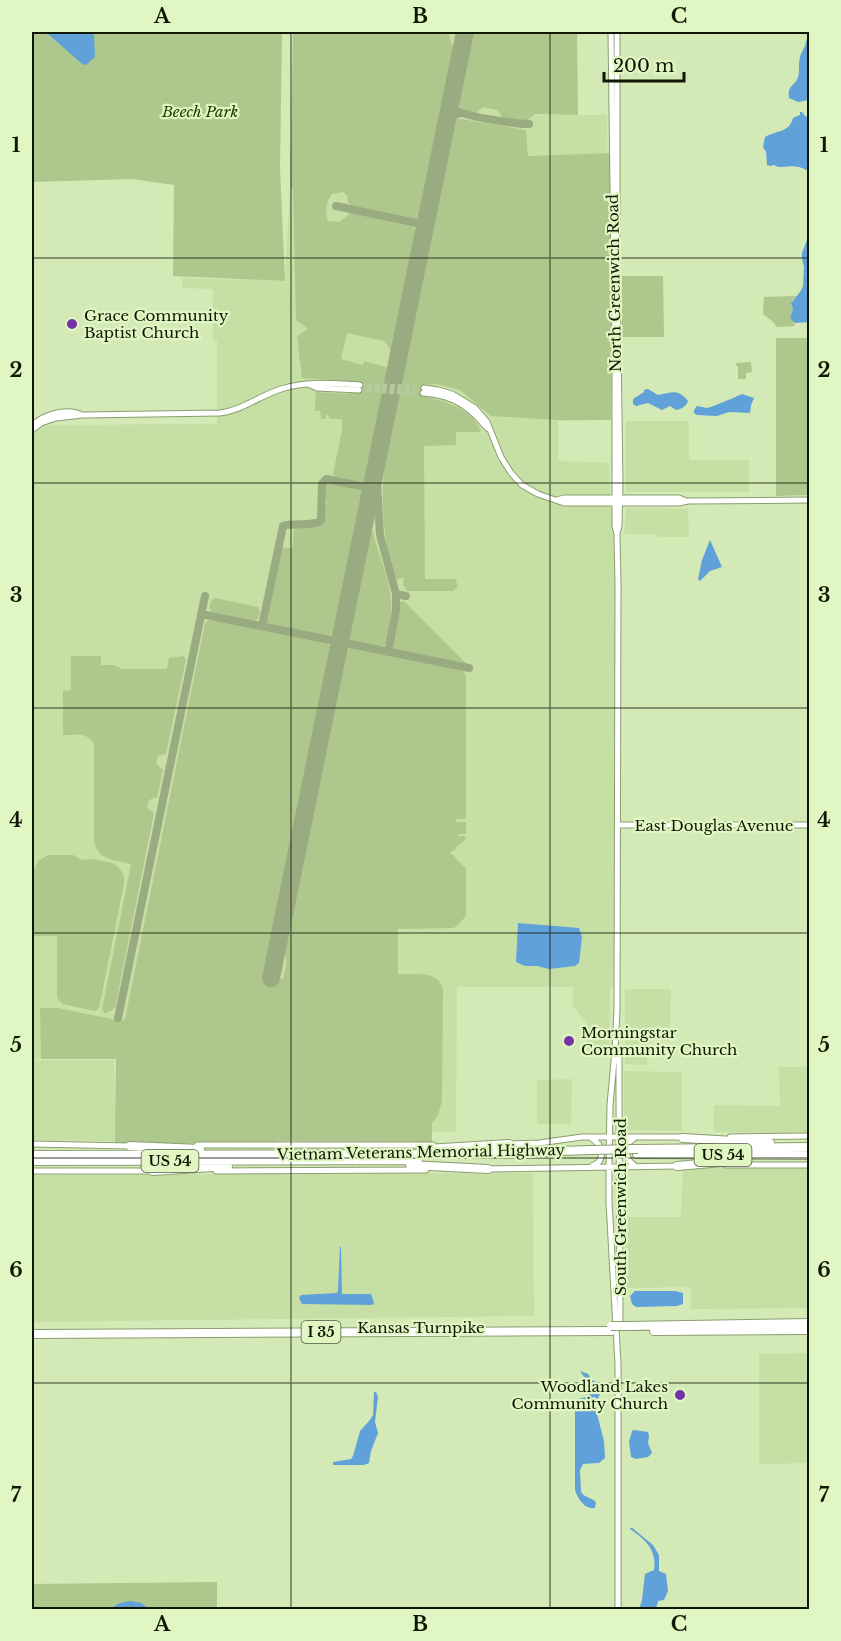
<svg xmlns="http://www.w3.org/2000/svg" width="841" height="1641" viewBox="0 0 841 1641" font-family="'Libre Baskerville',serif">
  <style>
    .built { fill: #c6dfa5 }
    .green { fill: #aec78c }
    .water { fill: #60a1d9 }
    .lines { fill: none; stroke-linecap: round; stroke-linejoin: round }
    .taxiway { stroke: #9aab82; stroke-width: 8 }
    .runway { stroke: #9aab82; stroke-width: 18 }
    .secondary-tunnel { stroke: #b6ca9b; stroke-width: 5; stroke-dasharray: 5 2.5; stroke-linecap: butt }
    .secondary-casing { stroke: #8a9e6e; stroke-width: 7 }
    .highway-casing { stroke: #8a9e6e; stroke-width: 10 }
    .secondary { stroke: #fff; stroke-width: 5 }
    .highway { stroke: #fff; stroke-width: 8 }
    .highway-bridge-casing { stroke: #8a9e6e; stroke-width: 10; stroke-linecap: butt }
    .highway-bridge { stroke: #fff; stroke-width: 8 }
    .grid { fill: none; stroke: #101705; stroke-width: 1.5; stroke-opacity: 0.55 }
    .poi-dot { fill: #7432a7; stroke: #e0f6c3; stroke-width: 2 }
    .labels { text-anchor: middle; dominant-baseline: central; stroke-width: 4.5; stroke-linejoin: round; paint-order: stroke }
    .shield { fill: #e0f6c3; stroke: #4e5a3e; stroke-width: 1.5 }
    .shield-label { font-size: 14px; font-weight: bold; fill: #101705 }
    .park-label { font-size: 15px; font-style: italic; fill: #253700; stroke: #e0f6c3 }
    .street-label { font-size: 15px; fill: #101705; stroke: #e0f6c3 }
    .poi-label { font-size: 15px; fill: #101705; stroke: #e0f6c3; text-anchor: start }
    .neatline { fill: none; stroke: #101705; stroke-width: 2 }
    .grid-label { font-size: 20px; text-anchor: middle; font-weight: bold; fill: #101705 }
  </style>
  <rect width="100%" height="100%" fill="#d3e9b6"/>
  <path class="built" d="M293 32H534V115H607L611 420 558 421V461L609 463 610 495H559L558 500 620 501 613 987H610L609 1050H587V1023L573 1006V987H457L456 1132H115V1141L32 1140V1060H114L115 1113 116 1059H32V434L36 427 42 425 217 424V340H213V289L182 288V278L285 281 294 110Z
    M626 421H689V460H749V492H626Z
    M626 508 688 509 689 537H658L657 534H624Z
    M625 989H671L670 1027 647 1028V1065L625 1064Z
    M779 1067H809V1134L714 1132V1105L780 1106Z
    M624 1071 682 1072V1131L624 1130Z
    M572 1079 571 1124H537V1080Z
    M683 1168H809V1308L691 1309V1287L624 1288 622 1219 625 1217H681Z
    M533 1173 534 1316 32 1322V1175Z
    M809 1353V1463L759 1464V1354Z"/>
  <path class="green" d="M32 32H282L280 168 285 281 173 276 174 185 132 179 32 182Z
    M293 32H450L449 36 455 53 419 217 415 219 351 205 348 202 347 195 343 192 332 194C325 203 325 211 328 221L339 222 351 213 414 227 417 236 393 347 391 350 384 341 347 333 341 359 363 365 364 361 386 367 388 372 367 478 363 483 335 477 333 474 342 431V419H330L329 415H326V419H321L320 411H315L316 392 346 394 358 392 360 382 302 378 297 336 308 329 296 320 293 189 290 188Z
    M470 32H577L578 115 535 114 525 122 503 118 497 110 483 107 476 113 463 110 457 102Z
    M455 118 526 130 528 156 613 153 611 420H558L491 416 460 390 437 384 424 385 422 396C442 400 474 409 481 432H456V445L424 446 425 579H455L458 586 453 591H407L403 585 404 578H400L397 580 395 579C381 529 380 496 387 445Z
    M622 276H663L664 337H622Z
    M797 296 792 300 793 309 791 314 795 326 777 327 772 321 763 314 764 297Z
    M776 338H809V495L776 496Z
    M751 362 752 372 746 373V379H738V367L736 365V363Z
    M343 484 358 487 364 493 335 633 329 636 268 624 265 619 280 548H293L294 526 318 525 322 523 324 504H326L327 500 324 498V486L327 484Z
    M371 531 373 532C382 568 397 591 389 630 388 637 388 643 382 647L352 641 349 639 347 635 368 532Z
    M215 598 258 607 260 612 258 619 254 621 212 612C208 608 209 601 215 598Z
    M401 601H404L466 663 463 664 393 649 391 642 400 602Z
    M211 619 327 642 331 647 266 976 283 979 287 962 283 951 344 651 351 647 462 670 466 676V819H456V822H466V833L465 834H458V836H465L466 839 457 846 455 850 451 852V854L453 855 459 862 466 868V916L457 926 453 928 398 929V974C414 975 437 970 443 988L442 1101 438 1115 432 1123V1142L278 1141 275 1143 115 1144 116 1059H41L40 1008H58L121 1021 125 1019 205 623Z
    M71 656H101V665H114L122 669H167L169 658 184 656 186 659 166 754 158 756 156 764 163 770 157 797 149 800 147 808 154 813 115 1008 106 1013H104L102 1009 131 864C114 859 98 861 94 841V744C89 732 74 735 63 735V691L71 690Z
    M48 855H73L82 860 92 859 113 863 121 870 124 877V884L99 1008 95 1011 63 1004 57 998V936H32V876L38 861Z
    M217 1582V1609H32V1584Z"/>
  <path class="water" d="M46 32H91L94 35 95 57 86 65 82 64Z
    M806 40 809 43V100L798 102 789 98C787 84 795 87 798 77 800 71 798 64 800 57 802 50 806 47 806 40Z
    M800 112H802L805 116 809 117V167L806 170C797 164 788 167 778 167L774 165 770 166 767 165 766 152 763 147 765 137C777 130 789 133 793 118L800 115Z
    M809 235V322L795 323 790 318 793 309 791 303 800 292 803 286 804 267 802 258V253Z
    M648 389 658 395C672 393 677 388 688 401 686 406 682 409 676 410L670 406 662 410 648 403 636 406 633 404V399L644 392V390Z
    M742 394 754 398 751 405 750 413 729 412 717 416 697 415 694 413V410L697 406C697 406 707 408 707 408 710 408 738 396 742 394Z
    M710 540 722 567 710 571 700 581 698 579 702 560Z
    M518 923 579 928 582 937 579 963 575 966 549 969 537 966H525L516 962Z
    M340 1246 341 1247 342 1294H371L374 1303 372 1305 302 1304 299 1298 301 1295 337 1293 338 1290Z
    M635 1291H675L683 1293V1304L677 1306 636 1307 632 1304 630 1296Z
    M580 1371 588 1374 592 1380 599 1383C604 1392 597 1398 595 1406L604 1441 605 1458 599 1463 583 1464 580 1470 581 1492C585 1498 591 1497 596 1502L595 1508C585 1510 578 1499 575 1490V1402L578 1399 586 1397 592 1389Z
    M374 1392H376L378 1397 375 1422 378 1433 371 1451 369 1463 364 1465H333V1462L351 1459 353 1456 360 1431 370 1420 373 1415Z
    M634 1430 648 1432 649 1436 648 1443 652 1453 648 1457 636 1459 631 1457 629 1442 632 1431Z
    M631 1527 653 1545 659 1555V1571L666 1574 668 1591 664 1600 658 1601 656 1609H639L642 1600 645 1574 654 1570C657 1550 646 1540 630 1529V1528H632Z
    M131 1601 141 1603 150 1609H112C117 1603 123 1602 131 1601Z"/>
  <g class="lines">
    <path class="taxiway" d="M451 99C452 105 453 108 458 111 467 117 517 124 529 124
      M446 122 452 115 461 113
      M336 206 416 223 422 222 427 214
      M416 223 421 227 422 238
      M376 466 380 535 396 594V610L388 652
      M396 594 406 596
      M201 614 469 668
      M262 626 283 526C295 522 310 527 321 521L322 484 326 479 371 488
      M118 1018 205 596"/>
    <path class="runway" d="M271 978 465 32"/>
    <path class="secondary-tunnel" d="M360 385 424 388
      M359 390 423 393"/>
    <g class="secondary-casing">
      <path id="secondary" d="M611 32 615 345V526L617 534 618 584 617 1009 615 1050 610 1105 609 1166V1202L618 1364V1610
        M617 32V274L620 484 619 526 617 533
        M310 385 317 388 359 390
        M424 388 438 390 452 394 475 408 487 422 501 457 511 473 522 485 538 494 564 503H679L688 501 810 500
        M423 393C442 394 461 401 475 415 480 419 483 425 489 429
        M32 425C45 415 64 408 80 414
        M32 430 41 423 56 418 82 415 220 413C243 410 259 396 281 389 306 381 333 383 360 385
        M557 500 564 498H679L686 501
        M618 825H810
        M615 1050 619 1056V1092L620 1323
        M590 1137C600 1143 605 1151 599 1162L592 1166
        M730 1137 810 1136
        M634 1138 628 1143C626 1152 626 1160 634 1165
        M32 1144 130 1146
        M506 1144 539 1143 582 1137H685
        M197 1145H433
        M726 1165H810
        M486 1169 678 1166
        M32 1171H156
        M216 1171 426 1170"/>
    </g>
    <g class="highway-casing">
      <path id="highway" d="M683 1138 770 1143
        M130 1146 200 1149
        M426 1149 509 1144
        M639 1149 810 1147
        M637 1154 810 1155
        M32 1155 467 1154 591 1150
        M32 1161 418 1160
        M410 1165 488 1169
        M677 1166 745 1160
        M153 1171 228 1166
        M626 1326 810 1323
        M654 1331 810 1330
        M32 1334 611 1331"/>
    </g>
    <use href="#secondary" class="secondary"/>
    <use href="#highway" class="highway"/>
    <g class="highway-bridge-casing">
      <path id="highway-bridge" d="M591 1150 638 1149
        M611 1326H626"/>
    </g>
    <use href="#highway-bridge" class="highway-bridge"/>
  </g>
  <path class="grid" d="M291 32V1610M550 32V1610M32 258H810M32 483H810M32 708H810M32 933H810M32 1158H810M32 1383H810"/>
  <g class="poi-dot">
    <circle cx="72" cy="324" r="6"/>
    <circle cx="569" cy="1041" r="6"/>
    <circle cx="680" cy="1395" r="6"/>
  </g>
  <g class="labels">
    <g class="shield">
      <rect x="694.5" y="1144" width="57" height="22" rx="4.5"/>
      <rect x="141.5" y="1150" width="57" height="22" rx="4.5"/>
      <rect x="301.5" y="1321" width="39" height="22" rx="4.5"/>
    </g>
    <g class="shield-label">
      <text x="723" y="1155">US 54</text>
      <text x="170" y="1161">US 54</text>
      <text x="321" y="1332">I 35</text>
    </g>
    <g class="park-label">
      <text x="200" y="111">Beech Park</text>
    </g>
    <g class="street-label">
      <text transform="translate(614 283) rotate(-91)">North Greenwich Road</text>
      <text x="714" y="825">East Douglas Avenue</text>
      <text transform="translate(421 1152) rotate(-1)">Vietnam Veterans Memorial Highway</text>
      <text transform="translate(620 1207) rotate(-90)">South Greenwich Road</text>
      <text x="421" y="1327">Kansas Turnpike</text>
    </g>
    <g class="poi-label">
      <text x="84" y="315">Grace Community<tspan x="84" dy="17">Baptist Church</tspan></text>
      <text x="581" y="1032">Morningstar<tspan x="581" dy="17">Community Church</tspan></text>
      <text x="668" y="1386" text-anchor="end">Woodland Lakes<tspan x="668" dy="17">Community Church</tspan></text>
    </g>
  </g>
  <rect width="841" height="1641" fill="none" stroke="#e0f6c3" stroke-width="66"/>
  <path d="M604 72v9h80v-9" fill="none" stroke="#101705" stroke-width="3"/>
  <text x="613" y="72" font-size="18" fill="#101705" stroke="#e0f6c3" stroke-width="4.5" paint-order="stroke">200 m</text>
  <rect x="33" y="33" width="775" height="1575" class="neatline"/>
  <g class="grid-label">
    <text x="162" y="23">A</text>
    <text x="420" y="23">B</text>
    <text x="679" y="23">C</text>
    <text x="16" y="152">1</text>
    <text x="824" y="152">1</text>
    <text x="16" y="377">2</text>
    <text x="824" y="377">2</text>
    <text x="16" y="602">3</text>
    <text x="824" y="602">3</text>
    <text x="16" y="827">4</text>
    <text x="824" y="827">4</text>
    <text x="16" y="1052">5</text>
    <text x="824" y="1052">5</text>
    <text x="16" y="1277">6</text>
    <text x="824" y="1277">6</text>
    <text x="16" y="1502">7</text>
    <text x="824" y="1502">7</text>
    <text x="162" y="1631">A</text>
    <text x="420" y="1631">B</text>
    <text x="679" y="1631">C</text>
  </g>
</svg>
